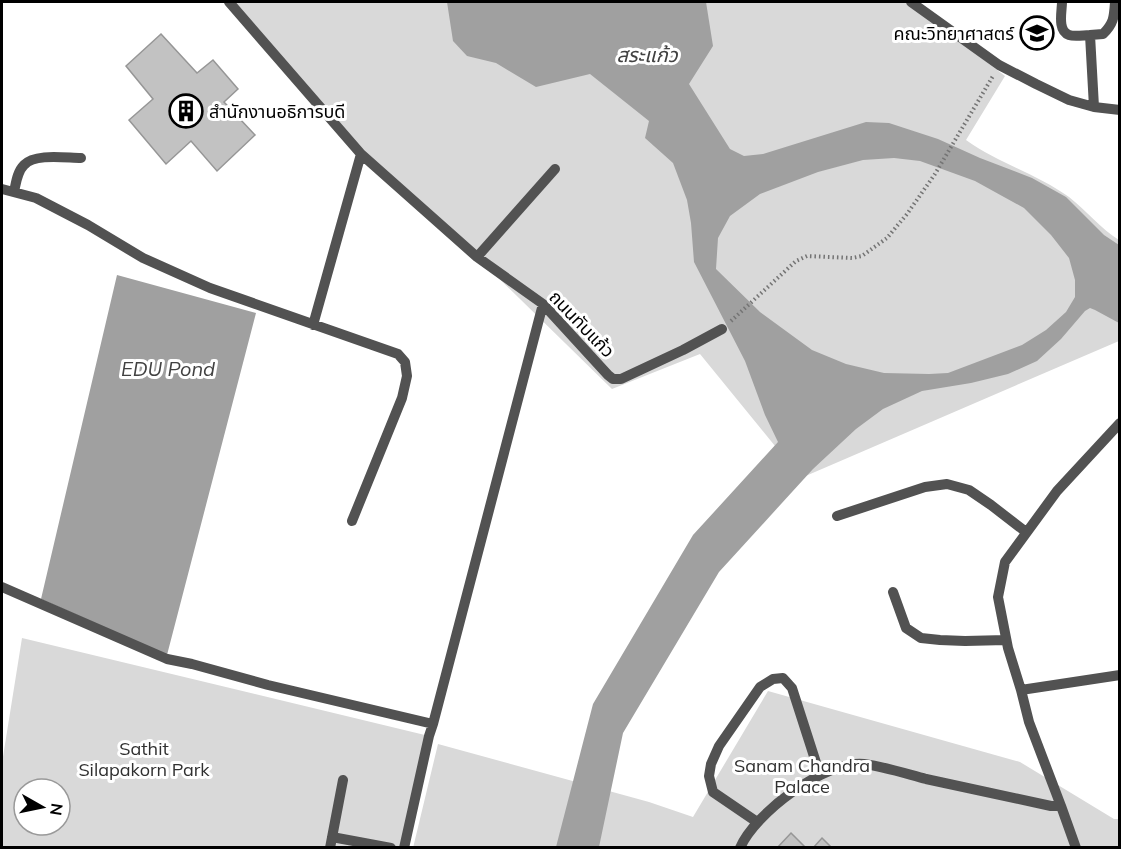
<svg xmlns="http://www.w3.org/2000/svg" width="1121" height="849" viewBox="0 0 1121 849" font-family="Mulish,'Noto Sans Thai',sans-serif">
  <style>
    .green { fill: #d9d9d9; fill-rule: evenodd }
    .water { fill: #a0a0a0; fill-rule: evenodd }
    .building { fill: #c2c2c2; stroke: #969696; stroke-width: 1.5 }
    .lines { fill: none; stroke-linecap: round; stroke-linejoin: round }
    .path { stroke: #747474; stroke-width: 4; stroke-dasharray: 1.5 3; stroke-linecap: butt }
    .service { stroke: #525252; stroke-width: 10 }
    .labels { text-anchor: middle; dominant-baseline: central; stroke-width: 6; stroke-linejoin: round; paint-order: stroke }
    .poi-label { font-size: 18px; fill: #000; stroke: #fff; text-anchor: end }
    .street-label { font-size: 18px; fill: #000; stroke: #fff }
    .park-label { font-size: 18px; fill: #303030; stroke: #fff }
    .water-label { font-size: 20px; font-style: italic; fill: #414141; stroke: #fff }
  </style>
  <rect width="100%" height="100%" fill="#fff"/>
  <path class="green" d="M230 2H908L1005 76 966 140C998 163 1037 174 1069 197 1086 210 1101 229 1119 240V341L801 478 700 354 612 389 477 257 362 151Z
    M22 638 429 736 407 847 2 848V763ZM24 789H60V825H24Z
    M768 691 1020 762 1114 819H1120L1119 848H413L438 744 649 802 693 817Z"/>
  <path class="water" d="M447 2H706L713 46 689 84 730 149 744 156 763 154 866 122 889 123 938 139 980 158 1032 178 1066 197 1104 235 1119 245V323L1095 310 1090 308 1085 311 1061 339 1037 361 1008 374 971 383 922 391 883 409 856 429 813 469 719 572 623 733 599 847H556L593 704 693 535 778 442 765 415 745 361 694 262 691 223 687 200 673 163 645 138 649 121 590 74 536 87 496 63 467 56 453 41ZM894 158 920 161 975 181 1024 208 1051 235 1069 258 1075 280V297L1066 312 1046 330 1022 345 948 373 929 374 884 373 846 364 812 350 760 312 716 269 718 238 730 216 760 194 818 172 863 160Z
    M117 275 256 313 167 655 41 599Z"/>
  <path class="building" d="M161 34 197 73 213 60 238 89 224 102 255 135 217 171 191 141 166 164 129 120 153 99 126 66Z
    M791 833 806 848H777Z
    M822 838 832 848H813Z"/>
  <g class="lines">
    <path class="path" d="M731 321 796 261 807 256 852 258 862 256 887 238 907 214 935 174 993 76"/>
    <path class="service" d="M229 2 361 154 477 257 543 304 608 375 613 379H621L683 350 722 329
      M911 2 999 65 1036 84 1069 100 1094 107 1120 110
      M1062 2C1062 11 1057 31 1069 35 1075 37 1084 35 1090 35
      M1094 107 1090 35 1103 34C1114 23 1114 17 1115 2
      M2 189 36 198 88 225 143 258 210 288 398 354 405 362 407 376 402 398 352 521
      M14 192C16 183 17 172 24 165 35 153 66 158 81 158
      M477 257 555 169
      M313 325 361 154
      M837 516 925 487 947 484 969 490 991 505 1026 532
      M2 587 167 659 192 664 268 685 433 724 543 304
      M893 592 906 628 921 638 940 640 965 641 1006 640
      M1021 690 1120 675
      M1061 806 1029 722 1021 690 1008 648 998 597 1005 562 1057 491 1120 423
      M757 822 713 792 709 776 711 764 719 746 760 687 773 679 783 678 792 688 820 775
      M332 837 391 848
      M330 848 343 780
      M404 848 429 736 433 724
      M740 848C755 813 825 760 864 764 882 766 907 774 926 779 967 788 1009 797 1051 806H1061L1076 848"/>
  </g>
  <defs>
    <g id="university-ring" transform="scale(1.725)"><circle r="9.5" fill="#fff" stroke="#000" stroke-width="1.5"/><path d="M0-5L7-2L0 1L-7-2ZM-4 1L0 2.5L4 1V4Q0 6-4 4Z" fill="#000"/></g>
    <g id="building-ring" transform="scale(1.725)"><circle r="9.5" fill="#fff" stroke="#000" stroke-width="1.5"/><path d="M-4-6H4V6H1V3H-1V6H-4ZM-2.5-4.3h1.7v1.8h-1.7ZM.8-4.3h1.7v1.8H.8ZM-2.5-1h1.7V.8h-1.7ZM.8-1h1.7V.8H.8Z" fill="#000"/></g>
  </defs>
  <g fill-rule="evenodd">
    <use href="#university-ring" x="1037" y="33"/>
    <use href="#building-ring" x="186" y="111"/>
  </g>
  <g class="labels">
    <g class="poi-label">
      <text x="1014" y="33">คณะวิทยาศาสตร์</text>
      <text x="209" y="111" text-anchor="start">สำนักงานอธิการบดี</text>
    </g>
    <g class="street-label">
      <text transform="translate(582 324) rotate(46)">ถนนทับแก้ว</text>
    </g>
    <g class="park-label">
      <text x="144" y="748">Sathit<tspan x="144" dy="21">Silapakorn Park</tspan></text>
      <text x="802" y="765">Sanam Chandra<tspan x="802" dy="21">Palace</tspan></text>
    </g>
    <g class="water-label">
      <text x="647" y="54">สระแก้ว</text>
      <text x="168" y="368">EDU Pond</text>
    </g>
  </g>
  <rect width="1121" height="849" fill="none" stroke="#000000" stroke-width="6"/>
  <g transform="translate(42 807) rotate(99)"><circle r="28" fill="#ffffff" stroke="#999999" stroke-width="1.5"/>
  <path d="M0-4.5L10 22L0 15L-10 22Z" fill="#000000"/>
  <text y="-9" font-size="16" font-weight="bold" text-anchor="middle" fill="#000000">N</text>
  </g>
</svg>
